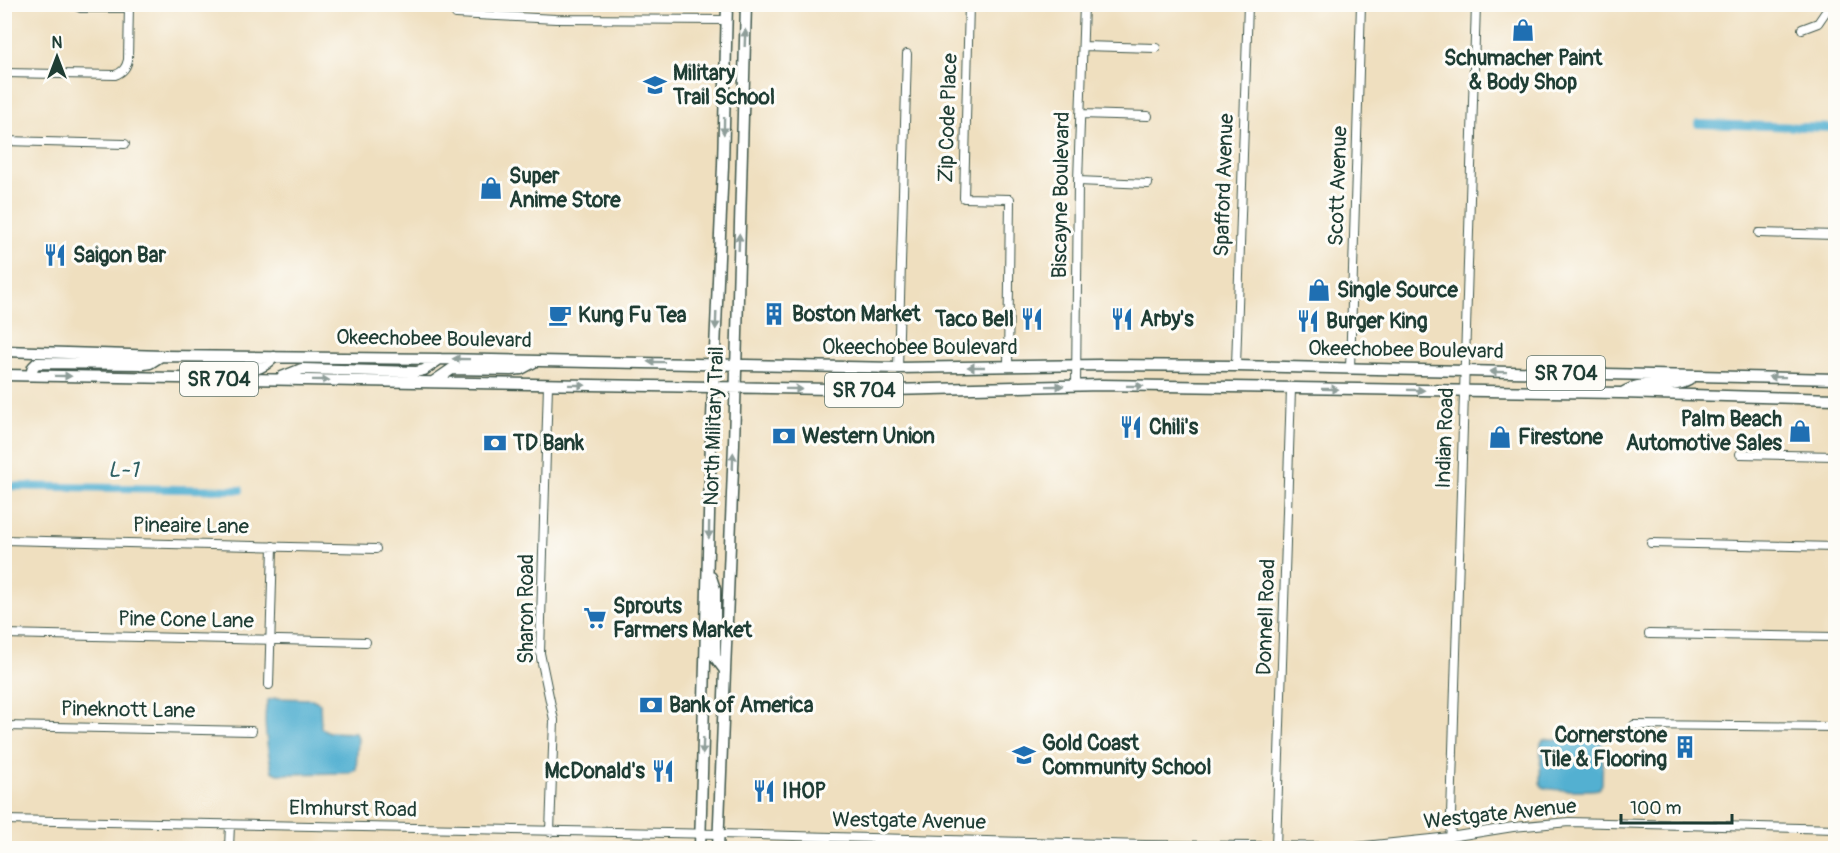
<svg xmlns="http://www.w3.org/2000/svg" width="1840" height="853" viewBox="0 0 1840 853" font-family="Pangolin,sans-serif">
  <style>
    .water { fill: #52b0d1; stroke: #387682; stroke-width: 1.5 }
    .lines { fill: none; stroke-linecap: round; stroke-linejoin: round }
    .canal { stroke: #52b0d1; stroke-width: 8 }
    .minor-casing { stroke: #3e5549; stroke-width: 10 }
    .major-casing { stroke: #3e5549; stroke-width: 13 }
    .minor { stroke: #fff; stroke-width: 8 }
    .major { stroke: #fff; stroke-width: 10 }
    .oneway { fill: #8f9e9a }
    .labels { text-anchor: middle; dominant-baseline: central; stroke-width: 6; stroke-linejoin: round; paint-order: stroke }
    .shield { fill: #fdfcf7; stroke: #62766e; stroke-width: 1.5 }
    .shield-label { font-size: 20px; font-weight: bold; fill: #1f3d34 }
    .poi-label { font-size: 21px; font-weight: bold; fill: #1f3d34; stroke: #fdfcf7; text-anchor: start }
    .street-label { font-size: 21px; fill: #1f3d34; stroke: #fdfcf7 }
    .water-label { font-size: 22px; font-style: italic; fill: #2e6063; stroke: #fdfcf7 }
  </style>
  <rect width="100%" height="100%" fill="#fdfcf7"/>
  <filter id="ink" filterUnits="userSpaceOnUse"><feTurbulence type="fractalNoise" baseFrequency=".0167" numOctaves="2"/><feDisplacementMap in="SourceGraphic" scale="12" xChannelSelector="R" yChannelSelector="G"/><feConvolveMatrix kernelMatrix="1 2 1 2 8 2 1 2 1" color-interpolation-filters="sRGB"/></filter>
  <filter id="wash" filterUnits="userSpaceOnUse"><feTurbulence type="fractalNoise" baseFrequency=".008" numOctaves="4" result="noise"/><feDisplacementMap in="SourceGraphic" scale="24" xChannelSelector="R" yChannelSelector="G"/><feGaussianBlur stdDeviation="1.35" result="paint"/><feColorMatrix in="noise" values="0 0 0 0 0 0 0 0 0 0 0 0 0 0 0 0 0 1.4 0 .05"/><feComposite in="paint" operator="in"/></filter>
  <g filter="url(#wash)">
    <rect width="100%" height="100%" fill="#efdfbf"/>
    <path class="water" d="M275 698 312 699 320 703 321 728 329 732 356 733 358 738 356 770 349 773 278 774 272 771C268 752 261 717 268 700Z
      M1547 739 1594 740 1603 744 1602 784 1599 789C1592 791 1548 791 1543 787 1541 786 1541 784 1540 783L1541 743 1543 740Z"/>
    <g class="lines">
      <path class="canal" d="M1698 124 1836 128
        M4 486 240 490"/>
    </g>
  </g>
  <g filter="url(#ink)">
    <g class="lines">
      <g class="minor-casing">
        <path id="minor" d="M71 4 81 8H129
          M969 4 964 198 1010 199 1008 367
          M456 14 556 19 726 20
          M1802 29 1818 23 1831 4
          M1083 46 1156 48
          M4 73 115 75C123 72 126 68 128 60L129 4
          M1080 114 1148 116
          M4 141 125 144
          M1078 181 1148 184
          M1759 233 1836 235
          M1236 366 1248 4
          M898 368 907 54
          M1350 369 1361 4
          M548 385 540 653 554 720 550 832
          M1076 386 1078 181 1084 4
          M1740 454 1836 456
          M4 540 376 549
          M1651 543 1836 547
          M4 634 366 642
          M1649 634 1836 637
          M269 685 273 546
          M1634 725 1836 727
          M4 726 252 731
          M4 820 718 834 1145 845 1355 847 1450 837 1513 827 1569 822 1836 829
          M1276 847 1291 389
          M229 848 230 824
          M1450 848 1476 4"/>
      </g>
      <g class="major-casing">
        <path id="major" d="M4 351 162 356 440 359 898 368 1099 365 1236 366 1836 379
          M223 373C244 371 259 373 274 357
          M4 375 891 390 1101 385 1621 393 1836 399
          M31 375 33 367 37 363 144 364 150 363 161 356
          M282 377 302 369 416 372 424 370 440 359
          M433 382 452 369 511 370 521 369 534 362
          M1624 392C1628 390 1633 387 1638 386 1655 382 1672 389 1689 380L1690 376
          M711 577 715 589V657L724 669
          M700 848 711 441 723 166 727 4
          M718 848 734 444 746 4"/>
      </g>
      <use href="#minor" class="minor"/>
      <use href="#major" class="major"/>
    </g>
    <defs><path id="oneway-solid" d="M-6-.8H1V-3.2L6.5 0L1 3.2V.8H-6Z" transform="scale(1.5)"/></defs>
    <g class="oneway">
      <use href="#oneway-solid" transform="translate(745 38) rotate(-88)"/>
      <use href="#oneway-solid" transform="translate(724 126) rotate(91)"/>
      <use href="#oneway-solid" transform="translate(739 242) rotate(-88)"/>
      <use href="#oneway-solid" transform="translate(716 321) rotate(92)"/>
      <use href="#oneway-solid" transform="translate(461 359) rotate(-179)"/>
      <use href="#oneway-solid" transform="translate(656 362) rotate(-179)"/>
      <use href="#oneway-solid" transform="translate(976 367) rotate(180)"/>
      <use href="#oneway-solid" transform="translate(1498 372) rotate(-179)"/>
      <use href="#oneway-solid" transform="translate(63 376) rotate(1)"/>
      <use href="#oneway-solid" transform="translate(1777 377) rotate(-179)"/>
      <use href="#oneway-solid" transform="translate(321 380) rotate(1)"/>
      <use href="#oneway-solid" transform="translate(577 385) rotate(1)"/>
      <use href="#oneway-solid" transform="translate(1055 386) rotate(-1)"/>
      <use href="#oneway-solid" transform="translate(1135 386) rotate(1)"/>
      <use href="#oneway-solid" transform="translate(794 389) rotate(1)"/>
      <use href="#oneway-solid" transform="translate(1330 389) rotate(1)"/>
      <use href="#oneway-solid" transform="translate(1416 390) rotate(1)"/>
      <use href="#oneway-solid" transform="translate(733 461) rotate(-88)"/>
      <use href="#oneway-solid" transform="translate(709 530) rotate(91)"/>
      <use href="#oneway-solid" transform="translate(703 746) rotate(92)"/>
    </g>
  </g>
  <defs>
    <g id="shop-bare" transform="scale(1.8)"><path d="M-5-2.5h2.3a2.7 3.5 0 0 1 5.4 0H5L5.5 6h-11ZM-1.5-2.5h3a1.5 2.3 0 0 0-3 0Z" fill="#1f6fb2" stroke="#fdfcf7" stroke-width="2.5" paint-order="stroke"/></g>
    <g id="school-bare" transform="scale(1.8)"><path d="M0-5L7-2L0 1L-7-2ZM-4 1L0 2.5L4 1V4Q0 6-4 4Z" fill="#1f6fb2" stroke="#fdfcf7" stroke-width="2.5" paint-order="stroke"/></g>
    <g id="restaurant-bare" transform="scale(1.8)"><path d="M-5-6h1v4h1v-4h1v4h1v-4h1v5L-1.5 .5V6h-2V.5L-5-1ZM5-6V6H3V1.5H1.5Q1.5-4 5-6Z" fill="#1f6fb2" stroke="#fdfcf7" stroke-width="2.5" paint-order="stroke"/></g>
    <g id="building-bare" transform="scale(1.8)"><path d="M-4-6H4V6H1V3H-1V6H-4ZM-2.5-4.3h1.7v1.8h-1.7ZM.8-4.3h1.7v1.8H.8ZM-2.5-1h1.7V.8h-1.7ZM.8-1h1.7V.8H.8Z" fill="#1f6fb2" stroke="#fdfcf7" stroke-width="2.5" paint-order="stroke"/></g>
    <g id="cafe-bare" transform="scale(1.8)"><path d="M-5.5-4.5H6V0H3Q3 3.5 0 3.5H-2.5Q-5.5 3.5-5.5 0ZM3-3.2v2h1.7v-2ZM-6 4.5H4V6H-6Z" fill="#1f6fb2" stroke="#fdfcf7" stroke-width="2.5" paint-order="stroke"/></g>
    <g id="bank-bare" transform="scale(1.8)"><path d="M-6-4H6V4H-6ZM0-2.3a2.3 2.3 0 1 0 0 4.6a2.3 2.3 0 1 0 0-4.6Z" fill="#1f6fb2" stroke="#fdfcf7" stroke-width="2.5" paint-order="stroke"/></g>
    <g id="supermarket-bare" transform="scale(1.8)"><path d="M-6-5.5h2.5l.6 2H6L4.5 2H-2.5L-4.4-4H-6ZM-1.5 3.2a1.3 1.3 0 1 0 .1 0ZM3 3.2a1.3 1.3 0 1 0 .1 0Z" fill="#1f6fb2" stroke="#fdfcf7" stroke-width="2.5" paint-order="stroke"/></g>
  </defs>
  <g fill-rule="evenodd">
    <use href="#shop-bare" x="1523" y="30"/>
    <use href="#school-bare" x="655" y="85"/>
    <use href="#shop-bare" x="491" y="188"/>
    <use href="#restaurant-bare" x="55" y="255"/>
    <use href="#shop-bare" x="1319" y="290"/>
    <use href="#building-bare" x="774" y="314"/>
    <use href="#cafe-bare" x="560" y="315"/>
    <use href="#restaurant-bare" x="1032" y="319"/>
    <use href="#restaurant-bare" x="1122" y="319"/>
    <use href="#restaurant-bare" x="1308" y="321"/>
    <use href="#restaurant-bare" x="1131" y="427"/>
    <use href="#shop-bare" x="1800" y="431"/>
    <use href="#bank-bare" x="784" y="436"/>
    <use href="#shop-bare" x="1500" y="437"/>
    <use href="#bank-bare" x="495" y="443"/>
    <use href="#supermarket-bare" x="595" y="618"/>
    <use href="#bank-bare" x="651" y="705"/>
    <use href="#building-bare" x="1685" y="747"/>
    <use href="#school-bare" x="1024" y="755"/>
    <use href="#restaurant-bare" x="663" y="771"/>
    <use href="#restaurant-bare" x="764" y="791"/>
  </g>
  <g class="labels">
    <g class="shield">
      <rect x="1527" y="356" width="78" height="34" rx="4.5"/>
      <rect x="180" y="362" width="78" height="34" rx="4.5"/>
      <rect x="825" y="373" width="78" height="34" rx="4.5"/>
    </g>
    <g class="shield-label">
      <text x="1566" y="373">SR 704</text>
      <text x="219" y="379">SR 704</text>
      <text x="864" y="390">SR 704</text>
    </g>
    <g class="poi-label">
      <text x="1523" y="58" text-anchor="middle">Schumacher Paint<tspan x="1523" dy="24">&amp; Body Shop</tspan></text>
      <text x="673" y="73">Military<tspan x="673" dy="24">Trail School</tspan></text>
      <text x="509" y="176">Super<tspan x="509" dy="24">Anime Store</tspan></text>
      <text x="73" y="255">Saigon Bar</text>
      <text x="1337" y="290">Single Source</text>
      <text x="792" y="314">Boston Market</text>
      <text x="578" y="315">Kung Fu Tea</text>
      <text x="1014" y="319" text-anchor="end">Taco Bell</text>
      <text x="1140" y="319">Arby's</text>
      <text x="1326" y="321">Burger King</text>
      <text x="1782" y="419" text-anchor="end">Palm Beach<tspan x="1782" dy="24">Automotive Sales</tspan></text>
      <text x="1149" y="427">Chili's</text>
      <text x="802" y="436">Western Union</text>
      <text x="1518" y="437">Firestone</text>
      <text x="513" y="443">TD Bank</text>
      <text x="613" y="606">Sprouts<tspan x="613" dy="24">Farmers Market</tspan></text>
      <text x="669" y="705">Bank of America</text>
      <text x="1667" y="735" text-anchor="end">Cornerstone<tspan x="1667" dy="24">Tile &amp; Flooring</tspan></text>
      <text x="1042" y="743">Gold Coast<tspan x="1042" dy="24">Community School</tspan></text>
      <text x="645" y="771" text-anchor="end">McDonald's</text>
      <text x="782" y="791">IHOP</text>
    </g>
    <g class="street-label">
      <text transform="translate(948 118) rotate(-88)">Zip Code Place</text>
      <text transform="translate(1224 185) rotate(-88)">Spafford Avenue</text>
      <text transform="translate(1338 186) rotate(-88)">Scott Avenue</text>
      <text transform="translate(1061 195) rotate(-89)">Biscayne Boulevard</text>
      <text transform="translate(434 339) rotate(1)">Okeechobee Boulevard</text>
      <text x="920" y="347">Okeechobee Boulevard</text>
      <text transform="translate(1406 350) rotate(1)">Okeechobee Boulevard</text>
      <text transform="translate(714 426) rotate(-88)">North Military Trail</text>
      <text transform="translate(1445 438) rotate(-88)">Indian Road</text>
      <text transform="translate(191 526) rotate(1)">Pineaire Lane</text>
      <text transform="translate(526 609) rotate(-90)">Sharon Road</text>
      <text transform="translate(1266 617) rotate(-88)">Donnell Road</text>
      <text transform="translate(186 620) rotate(1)">Pine Cone Lane</text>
      <text transform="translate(128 710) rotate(1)">Pineknott Lane</text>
      <text transform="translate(353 809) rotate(1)">Elmhurst Road</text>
      <text transform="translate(1500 814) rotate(-6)">Westgate Avenue</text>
      <text transform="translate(909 821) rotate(1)">Westgate Avenue</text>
    </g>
    <g class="water-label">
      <text transform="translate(123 470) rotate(1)">L-1</text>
    </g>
  </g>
  <rect width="1840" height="853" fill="none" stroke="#fdfcf7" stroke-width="24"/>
  <g transform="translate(57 57)" stroke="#fdfcf7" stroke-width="4.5" paint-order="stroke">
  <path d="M0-4.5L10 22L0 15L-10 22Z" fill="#1f3d34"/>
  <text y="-9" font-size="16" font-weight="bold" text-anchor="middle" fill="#1f3d34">N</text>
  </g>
  <path d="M1621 814v9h111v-9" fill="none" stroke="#1f3d34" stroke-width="3"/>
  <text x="1630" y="814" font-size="18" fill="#1f3d34" stroke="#fdfcf7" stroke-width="4.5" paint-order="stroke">100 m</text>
</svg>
